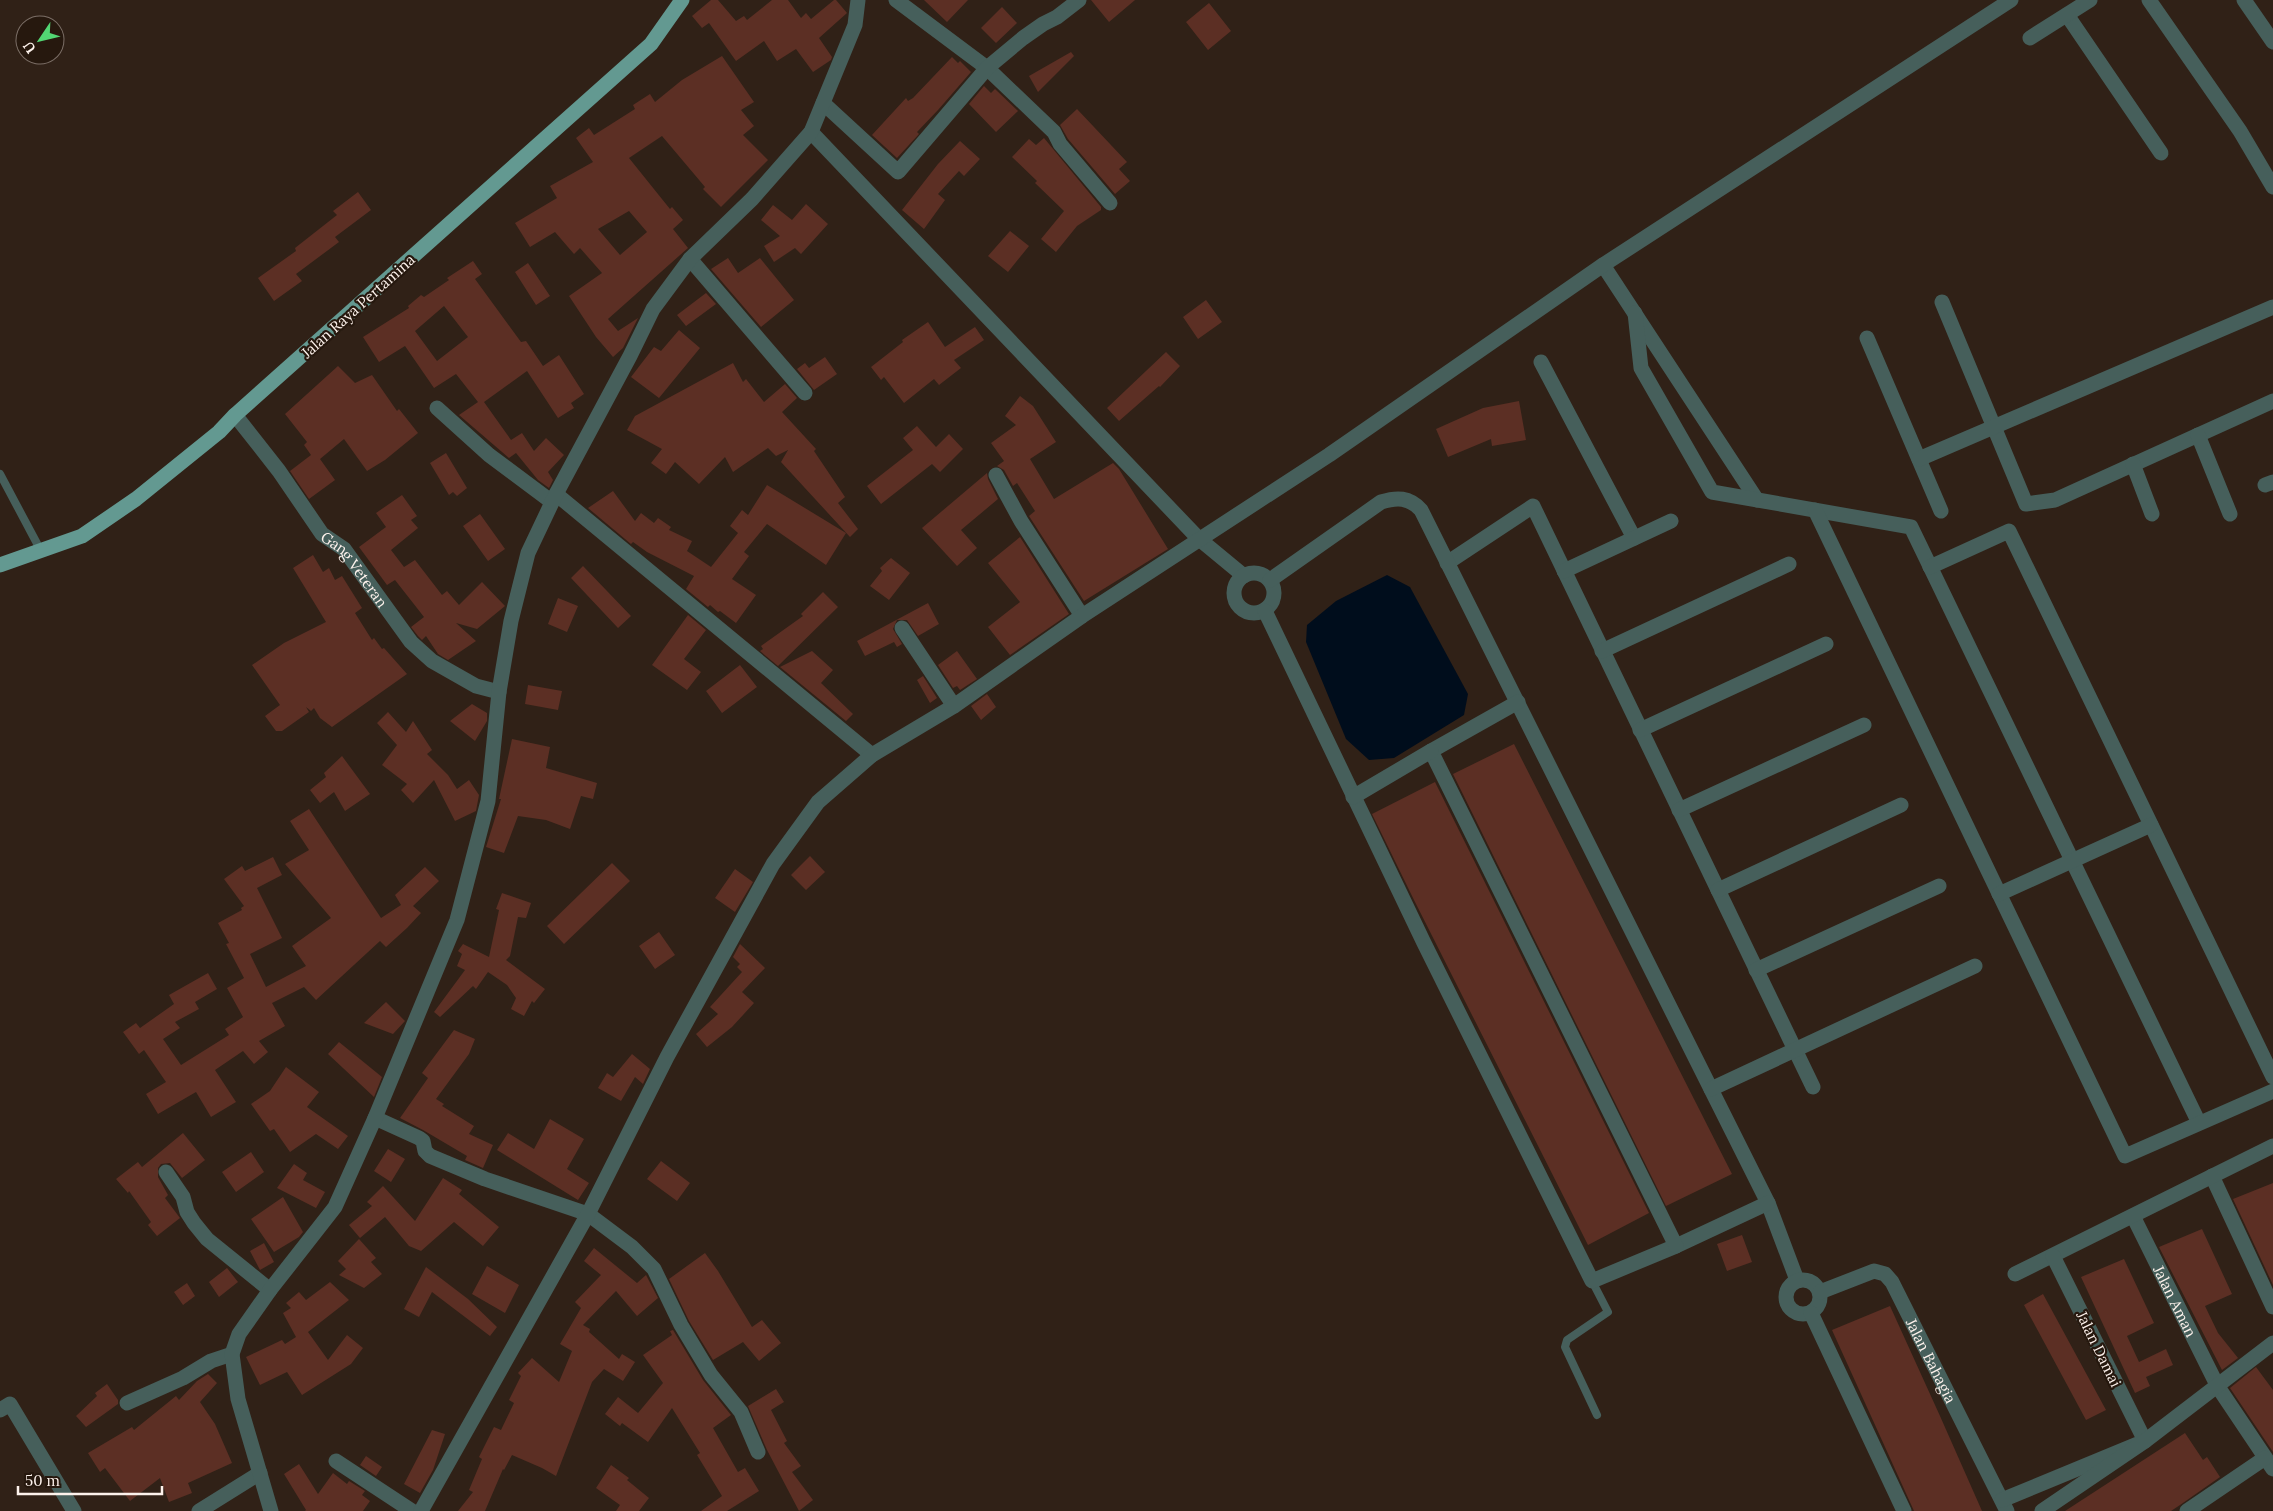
<svg xmlns="http://www.w3.org/2000/svg" width="2273" height="1511" viewBox="0 0 2273 1511" font-family="Lora,serif">
  <style>
    .water { fill: #000d1c }
    .building { fill: #5c2f24; fill-rule: evenodd }
    .lines { fill: none; stroke-linecap: round; stroke-linejoin: round }
    .lane { stroke: #465f5b; stroke-width: 8 }
    .street { stroke: #465f5b; stroke-width: 15 }
    .primary { stroke: #639991; stroke-width: 15 }
    .labels { text-anchor: middle; dominant-baseline: central; stroke-width: 4.5; stroke-linejoin: round; paint-order: stroke }
    .street-label { font-size: 15px; fill: #fdf2ec; stroke: #26180e }
  </style>
  <rect width="100%" height="100%" fill="#302117"/>
  <path class="water" d="M1387 575 1410 587 1468 694 1464 715 1394 758 1369 760 1346 739 1306 642 1307 625 1336 601Z"/>
  <path class="building" d="M711 0H718L736 21 744 16 747 20 772 0H788L801 18 806 13 811 19 834 0H836L847 13 819 38 832 57 831 60 813 72 796 49 777 61 764 41 736 61 709 23 702 28 692 16Z
    M924 0H968L947 22Z
    M1091 0H1135L1109 22Z
    M1209 3 1231 31 1208 50 1186 22Z
    M1002 7 1017 23 996 43 981 28Z
    M1071 52 1074 56 1038 92 1029 76Z
    M722 56 754 102 741 110 754 126 743 135 768 160 721 207 703 189 705 187 662 136 629 158 670 209 672 207 683 220 673 229 688 248 608 319 618 331 638 318 623 348 613 357 596 337 569 296 602 273 580 248 574 254 555 232 530 247 515 223 557 198 550 186 593 162 576 138 589 128 594 135 635 109 633 105 650 94 655 102 682 80ZM629 211 647 232 620 255 598 229Z
    M952 57 958 63 960 61 971 72 938 110 917 132 919 134 897 158 872 135 906 98 908 101 913 98Z
    M984 86 991 93 995 89 1018 111 996 132 969 104Z
    M1077 109 1127 162 1119 169 1130 181 1115 194 1068 139 1060 125Z
    M1044 138 1101 207V210L1077 226 1056 252 1041 239 1064 211 1035 183 1037 181 1012 157 1029 139 1036 145Z
    M960 141 980 159 964 176 959 171 938 194 945 200 924 229 902 210 938 164Z
    M358 192 371 210 335 237 339 242 296 274 302 281 274 301 258 278 296 251 295 248 337 215 333 211Z
    M806 204 828 224 801 254 795 248 774 262 764 246 780 236 761 220 773 205 792 220Z
    M1010 231 1029 246 1008 272 988 256Z
    M728 258 738 273 760 258 794 300 761 327 711 269Z
    M473 261 482 274 475 279 521 342 526 341 543 366 559 355 584 394 571 403 574 408 558 418 527 371 484 402 511 440 522 433 534 451 546 438 564 455 548 472 553 480 549 488 538 480 516 453 509 458 459 415 478 402 456 374 434 388 405 346 379 362 363 337 409 308 408 306 421 295 424 297 449 280 447 278ZM444 306 468 337 437 361 415 331Z
    M528 263 550 296 536 305 515 272Z
    M706 293 716 304 686 326 677 315Z
    M1206 300 1222 322 1198 339 1183 317Z
    M928 322 945 347 975 327 984 340 954 360 961 368 939 385 934 379 904 403 884 377 881 380 871 367 903 342 902 340Z
    M679 330 700 348 659 398 631 377 654 347 661 351Z
    M1166 352 1180 366 1160 387 1159 386 1119 421 1107 408Z
    M825 357 837 374 814 390 797 369 805 363 809 368Z
    M733 363 743 382 746 379 764 402 785 384 797 398 782 412 816 449 814 451 845 497 838 503 858 529 850 537 781 462 788 450 776 456 768 448 733 472 725 457 699 484 675 462 666 474 651 463 662 449 627 430 635 416Z
    M338 366 355 383 372 375 397 411 399 409 418 433 385 460 367 471 344 439 320 459 335 480 309 499 290 471 311 455 304 445 307 442 285 414Z
    M1020 396 1033 406 1056 442 1030 459 1054 499 1113 463 1119 469 1168 549 1084 601 1029 516 1035 511 1017 483 1013 486 1004 470 997 466 1004 461 991 443 1016 425 1005 416Z
    M1519 401 1526 440 1492 446 1491 439 1448 457 1436 429 1483 408Z
    M917 426 936 447 949 434 963 449 940 472 932 464 881 504 867 486 913 450 903 438Z
    M446 453 467 488 457 496 453 492 449 495 430 463Z
    M987 473 988 479 998 499 961 530 977 548 957 566 922 528Z
    M767 485 846 533 826 565 767 524 744 552 749 556 732 579 756 595 736 623 720 611 718 612 710 605 708 607 686 589 694 576 647 552 633 542 631 544 588 508 613 491 635 521 641 513 654 523 658 518 671 527 669 530 692 541 687 551 711 567 738 533 730 526 742 510 748 515Z
    M402 495 417 516 411 520 418 528 391 550 404 567 415 560 442 595 447 591 459 605 482 582 505 606 477 629 456 623 476 641 448 660 438 654 426 636 422 640 418 636 411 627 424 617 395 580 387 585 359 547 386 527 376 513Z
    M480 514 505 549 488 561 463 526Z
    M1020 537 1069 614 1010 655 988 627 1020 602 988 563Z
    M313 555 323 572 329 568 335 580 342 576 362 608 355 613 372 640 374 638 382 649 384 648 407 674 332 727 320 718 314 708 311 711 306 707 309 712 282 731H276L265 716 280 705 252 665 284 643 326 622 293 568Z
    M891 558 910 573 889 600 870 586 882 571 880 568Z
    M583 566 631 616 618 628 571 578Z
    M823 592 838 607 778 666 760 651 763 649 761 646 803 616 801 614Z
    M558 598 578 606 567 632 548 624Z
    M928 603 939 624 918 636 907 620H897L893 629 902 644 897 647 894 642 865 656 857 641Z
    M688 615 706 630 684 659 701 672 687 690 652 665Z
    M812 651 833 670 821 683 853 714 846 721 780 667Z
    M957 651 977 679 960 690 957 686 953 688 938 665Z
    M740 665 757 687 722 713 706 691Z
    M923 676 937 698 930 703 917 680Z
    M528 685 562 691 558 710 525 704Z
    M987 694 996 707 981 720 971 706Z
    M472 704 487 713V721L475 741 450 721Z
    M388 712 406 732 413 721 432 750 427 754 448 775 457 789 469 780 479 795 476 811 455 821 434 780 413 803 401 790 407 784 382 765 397 745 377 723Z
    M512 739 550 747 546 768 597 783 593 799 581 796 570 829 546 820 518 816 504 853 486 847 501 799H499Z
    M1514 744 1732 1174 1666 1206 1453 774Z
    M342 756 370 794 345 811 334 792 320 803 310 790 326 777 324 773Z
    M1435 782 1649 1213 1588 1245 1414 900 1372 814Z
    M309 809 381 918 401 905 395 895 425 867 439 881 413 906 421 913 407 928 386 947 380 941 316 1000 304 987 272 1003 285 1026 259 1041 268 1052 254 1064 243 1051 215 1070 236 1102 211 1117 196 1092 158 1114 146 1094 166 1082 144 1050 139 1054 123 1032 136 1023 140 1028 174 1004 169 995 208 973 217 989 195 1002 199 1009 175 1022 180 1028 163 1039 181 1065 229 1035 225 1029 243 1017 227 988 244 978 226 944 229 943 218 923 242 910 241 908 244 906 224 879 242 866 245 871 273 857 282 875 257 888 282 938 250 954 266 987 306 966 292 946 331 918 285 864 309 850 290 821Z
    M810 856 825 872 806 890 791 875Z
    M612 863 630 881 564 944 547 926Z
    M735 869 753 882 735 912 715 898Z
    M502 893 531 903 526 918 518 917 510 956 506 960 545 989 534 1003 532 1001 524 1016 511 1009 516 998 507 985 488 972 476 989 473 986 440 1017 434 1012 465 970 457 966 462 954 458 951 463 944 489 957 499 910 496 909Z
    M659 932 675 955 655 969 639 946Z
    M740 944 765 968 742 992 754 1003 732 1027 707 1047 696 1034 718 1014 710 1007 742 972 737 967 740 964 733 957Z
    M386 1002 405 1021 393 1034 364 1023Z
    M454 1030 475 1039 469 1054 436 1099 444 1104 442 1106 474 1126 469 1134 493 1145 483 1168 465 1160 467 1156 423 1130 400 1118 428 1078 422 1073Z
    M339 1042 382 1077 374 1097 328 1054Z
    M632 1054 650 1069 643 1084 635 1077 621 1101 598 1088 607 1073 613 1077Z
    M286 1067 319 1092 307 1107 348 1136 338 1149 316 1134 290 1152 274 1129 270 1131 251 1104 270 1091Z
    M550 1119 584 1139 567 1169 589 1183 578 1200 497 1150 508 1133 534 1149Z
    M183 1133 205 1160 182 1178 170 1163 161 1164 158 1168V1177L168 1195 165 1198 180 1218 157 1236 148 1225 151 1222 129 1191 128 1193 116 1179 138 1162 142 1167Z
    M388 1149 405 1159 391 1182 374 1171Z
    M251 1152 264 1172 236 1192 222 1172Z
    M661 1161 690 1183 677 1201 647 1179Z
    M294 1164 307 1173 303 1180 325 1192 316 1208 277 1188Z
    M443 1178 462 1190 459 1194 499 1227 483 1246 454 1222 421 1251 409 1246 385 1217 360 1238 349 1225 372 1206 367 1202 383 1186 415 1221Z
    M2273 1183V1285L2233 1199Z
    M283 1197 303 1232 299 1237 274 1252 251 1219Z
    M2202 1229 2232 1294 2205 1306 2218 1333 2238 1358 2222 1370 2159 1247Z
    M1742 1235 1752 1262 1727 1271 1717 1244Z
    M359 1239 376 1258 371 1262 382 1274 364 1288 339 1275 346 1269 338 1261Z
    M264 1243 274 1262 260 1270 250 1251Z
    M594 1248 637 1283 646 1275 658 1298 637 1316 616 1291 583 1325 590 1329 589 1332 619 1359 622 1354 635 1362 623 1381 604 1369 592 1382 556 1476 542 1468 512 1455 504 1470 503 1469 485 1511H458L473 1492 469 1490 482 1459 479 1457 494 1427 501 1430 514 1403 509 1400 521 1376 518 1373 532 1358 559 1382 572 1351 560 1344 581 1308 575 1302 601 1275 584 1261Z
    M705 1253 718 1271 752 1327 762 1320 781 1343 759 1361 743 1342 713 1360 689 1321 669 1279Z
    M2124 1259 2154 1323 2127 1336 2139 1362 2166 1349 2173 1365 2146 1377 2150 1386 2135 1393 2081 1277Z
    M487 1266 519 1285 505 1313 472 1294Z
    M426 1267 468 1299 497 1327 490 1336 432 1292 419 1317 404 1309Z
    M227 1268 238 1282 219 1297 209 1282Z
    M330 1282 349 1300 308 1332 328 1360 347 1335 363 1348 351 1364 302 1395 287 1372 260 1385 246 1357 282 1340 285 1344 296 1337 283 1313 291 1308 286 1303 299 1292 306 1300Z
    M187 1283 195 1296 183 1305 174 1292Z
    M2043 1294 2106 1410 2086 1420 2024 1305Z
    M1890 1306 1940 1416 1982 1511H1914L1832 1330Z
    M673 1330 703 1380 731 1415 713 1428 738 1472 745 1468 759 1491 727 1511H701L722 1496 697 1455 700 1453 672 1408 648 1442 622 1423 620 1426 605 1414 618 1397 638 1413 663 1383 643 1355 672 1335 670 1331Z
    M2256 1367 2273 1390V1452L2230 1388Z
    M208 1374 217 1383 200 1402 215 1424 232 1463 188 1483 192 1493 169 1502 160 1478 130 1501 105 1468 100 1472 88 1453 132 1427 134 1430 176 1396 179 1400 197 1381Z
    M107 1384 118 1400V1404L86 1427 76 1416 97 1396 95 1393Z
    M776 1389 784 1402 771 1410 787 1441 784 1443 801 1466 792 1472 813 1500 799 1511 767 1450 748 1406Z
    M432 1430 445 1434 433 1470 420 1493 404 1484Z
    M2185 1433 2203 1460 2207 1457 2220 1477 2180 1505 2171 1511H2065Z
    M366 1456 382 1467 376 1476 360 1465Z
    M299 1464 318 1494 333 1473 347 1484 349 1481 365 1491 362 1495 370 1501 363 1511H305L306 1510 284 1474Z
    M611 1465 629 1478 627 1480 649 1498 639 1511H616L620 1505 596 1488Z"/>
  <g class="lines">
    <path class="lane" d="M0 474 41 551
      M1592 1281 1608 1312 1567 1340 1565 1347 1597 1415"/>
    <g class="street">
      <path d="M896 0 987 68 1054 132 1060 144 1110 203"/>
      <path d="M2149 0 2240 131 2273 187"/>
      <path d="M2244 0 2273 42"/>
      <path d="M2067 15 2161 153"/>
      <path d="M2030 38 2090 0"/>
      <path d="M823 103 898 172 987 68 1023 38 1043 24 1057 17 1079 0"/>
      <path d="M811 132 1198 538 1244 576"/>
      <path d="M690 259 805 393"/>
      <path d="M1603 265 1757 500"/>
      <path d="M1942 302 2026 504 2055 500 2273 401"/>
      <path d="M1635 313 1641 368 1712 492 1911 527 2199 1123"/>
      <path d="M1867 338 1941 511"/>
      <path d="M1541 362 1634 538"/>
      <path d="M437 408 489 455 552 502"/>
      <path id="s1" d="M235 415 279 471 322 534 344 549 411 642 432 661 476 686 499 692"/>
      <path d="M2198 435 2230 514"/>
      <path d="M1919 459 2273 307"/>
      <path d="M2133 464 2152 514"/>
      <path d="M996 475 1021 521 1082 616"/>
      <path d="M2265 485 2273 482"/>
      <path d="M556 494 872 755"/>
      <path d="M1815 510 2125 1156 2273 1091"/>
      <path d="M1447 563 1533 506 1813 1087"/>
      <path d="M1930 567 2009 531 2273 1077"/>
      <path d="M1564 571 1671 521"/>
      <circle cx="1254" cy="593" r="20"/>
      <path d="M1270 580 1381 502C1397 497 1409 497 1421 510L1768 1203 1797 1280"/>
      <path d="M1265 611 1424 943 1592 1281 1676 1246 1768 1203"/>
      <path d="M902 628 954 706"/>
      <path d="M1602 651 1789 564"/>
      <path d="M1518 702 1431 751 1676 1246"/>
      <path d="M1640 730 1826 644"/>
      <path d="M1353 797 1431 751"/>
      <path d="M1679 810 1864 725"/>
      <path d="M1718 890 1901 805"/>
      <path d="M1999 894 2151 825"/>
      <path d="M1756 970 1939 886"/>
      <path d="M1711 1089 1975 966"/>
      <path d="M375 1118 419 1138 423 1141 425 1151 430 1156 485 1179 588 1214 632 1247 654 1269 681 1325 711 1375 741 1412 758 1452"/>
      <path d="M166 1172 183 1197 187 1212 194 1223 207 1239 270 1290"/>
      <path d="M2212 1176 2273 1307"/>
      <path id="s2" d="M2133 1216 2218 1387 2273 1469"/>
      <path d="M2015 1274 2273 1146"/>
      <circle cx="1803" cy="1297" r="17"/>
      <path id="s3" d="M1820 1292 1874 1271 1885 1274 1892 1282 2007 1511"/>
      <path d="M1811 1313 1904 1511"/>
      <path d="M127 1403 183 1378 211 1361 232 1354"/>
      <path d="M0 1410 10 1404 74 1511"/>
      <path d="M336 1461 412 1511"/>
      <path d="M2002 1500 2145 1441 2053 1256"/>
      <path d="M199 1511 260 1473"/>
      <path d="M271 1511 238 1399 232 1354 239 1334 270 1290 335 1207 375 1118 457 920 488 801 499 692 511 621 528 553 556 494 630 356 653 309 690 259 752 199 811 132 855 25 858 0"/>
      <path d="M421 1511 588 1214 667 1057 773 864 818 802 872 755 954 706 1082 616 1329 455 1603 265 2011 0"/>
      <path d="M2042 1511 2145 1441 2273 1343"/>
      <path d="M2187 1511 2265 1458"/>
    </g>
    <path class="primary" d="M0 565 82 536 136 499 219 432 235 415 651 44 682 0"/>
  </g>
  <g class="labels">
    <g class="street-label">
      <text transform="translate(358 306) rotate(-42)">Jalan Raya Pertamina</text>
      <text stroke="none"><textPath href="#s1" startOffset="196">Gang Veteran</textPath></text>
      <text stroke="none"><textPath href="#s2" startOffset="95">Jalan Aman</textPath></text>
      <text transform="translate(2099 1349) rotate(64)">Jalan Damai</text>
      <text stroke="none"><textPath href="#s3" startOffset="168">Jalan Bahagia</textPath></text>
    </g>
  </g>
  <g transform="translate(40 40) rotate(235)"><circle r="24" fill="#26180e" stroke="#7c6f67"/>
  <path d="M0-4L9 19L0 12L-9 19Z" fill="#52d673"/>
  <text y="-8" font-size="14" font-weight="bold" text-anchor="middle" fill="#fdf2ec">U</text>
  </g>
  <path d="M18 1486v8h144v-8" fill="none" stroke="#fdf2ec" stroke-width="2.5"/>
  <text x="25" y="1486" font-size="15" fill="#fdf2ec" stroke="#26180e" stroke-width="4" paint-order="stroke">50 m</text>
</svg>
